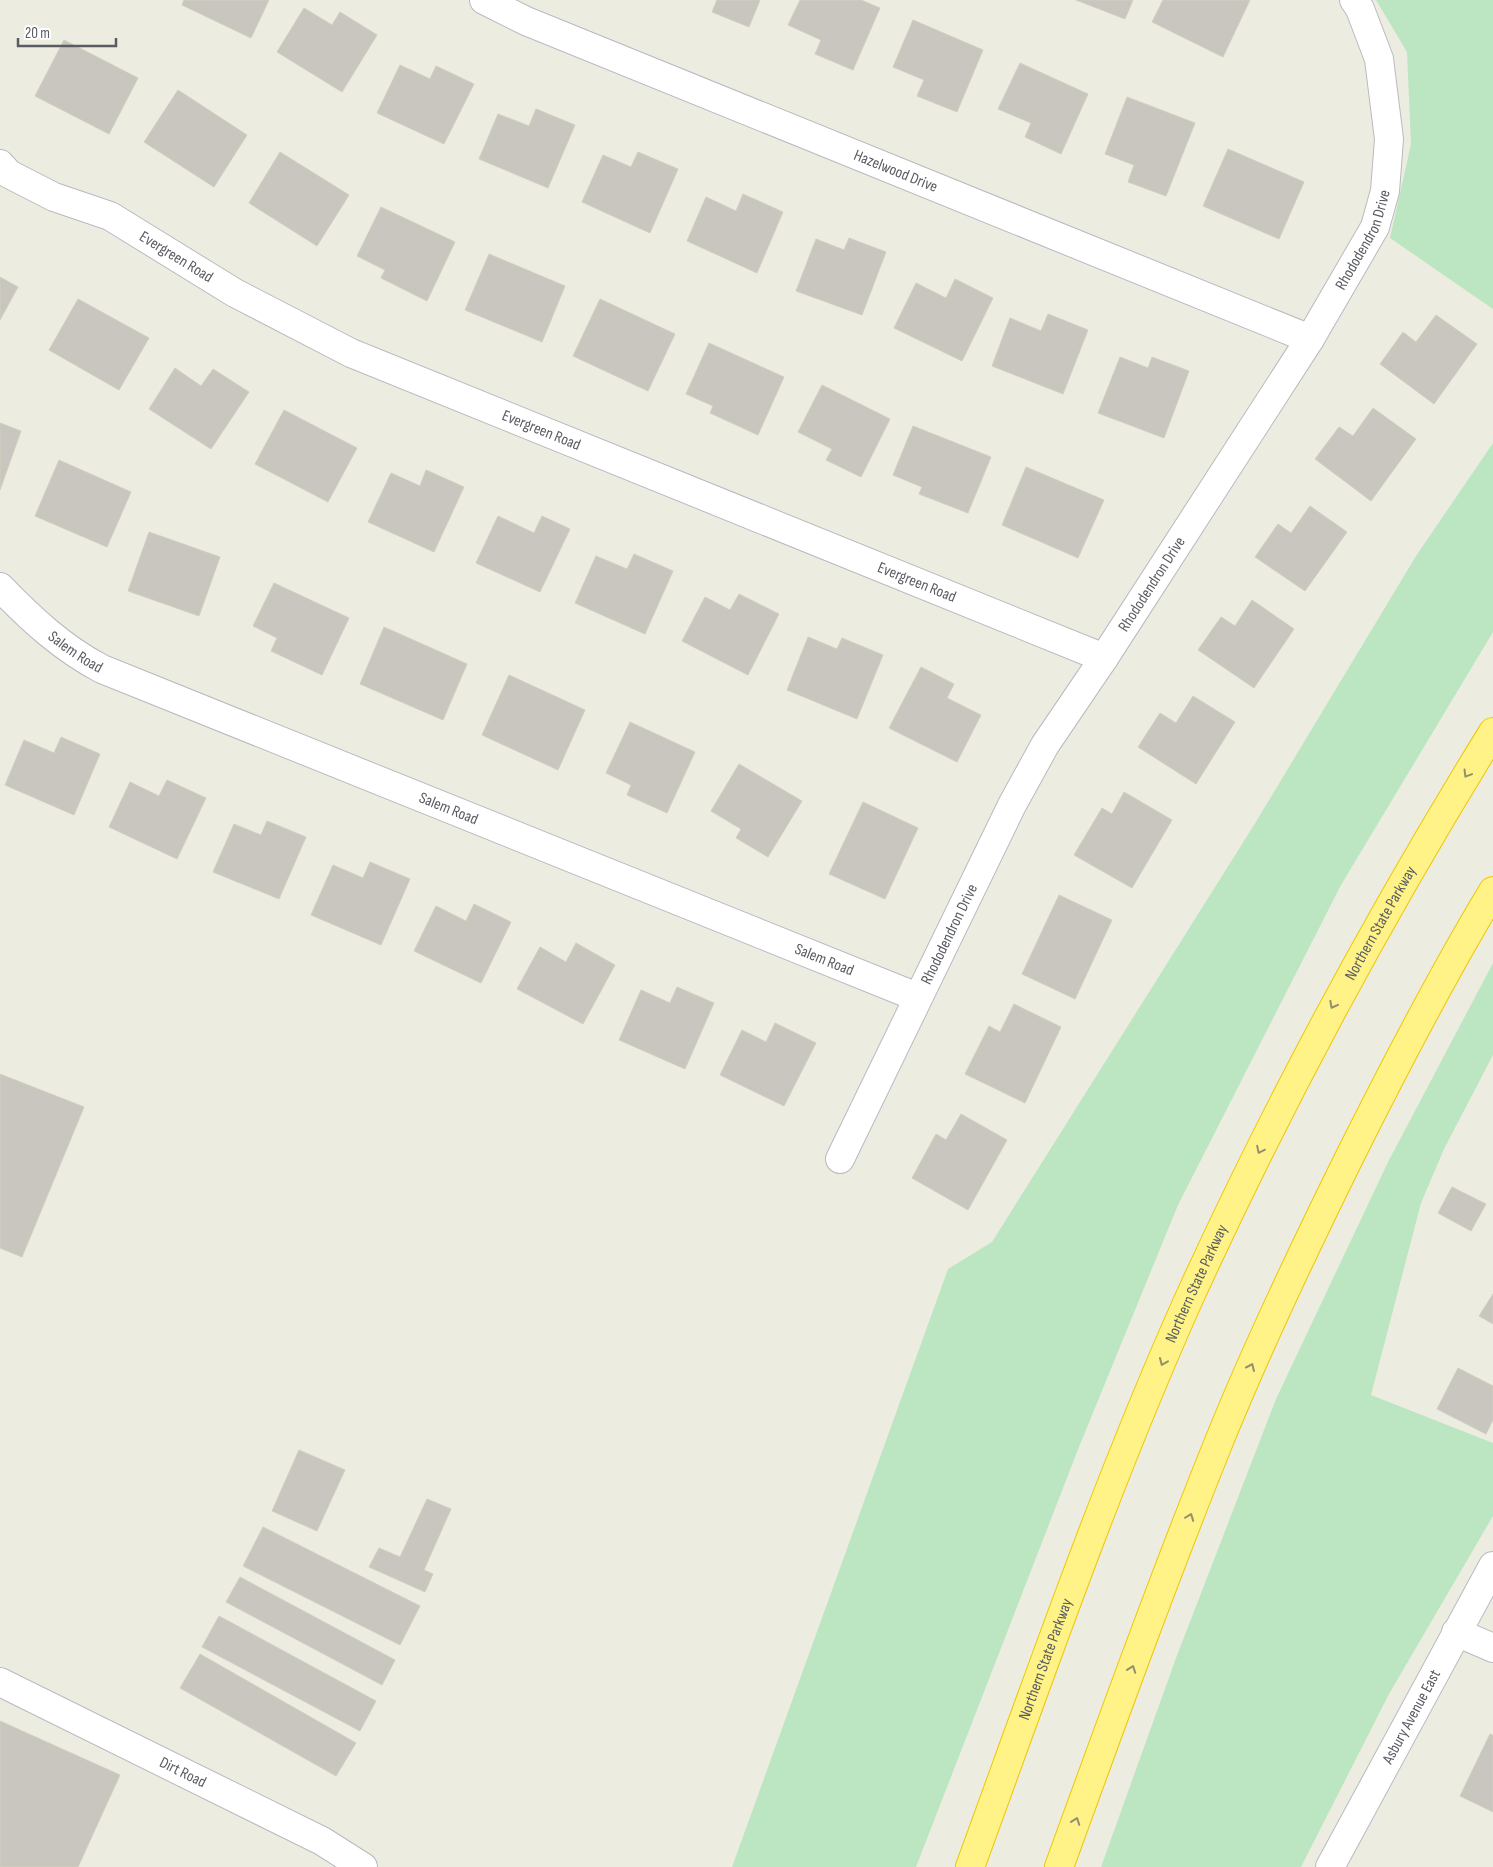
<svg xmlns="http://www.w3.org/2000/svg" width="1493" height="1867" viewBox="0 0 1493 1867" font-family="'Sofia Sans Condensed',sans-serif">
  <style>
    .green { fill: #bce6c2 }
    .building { fill: #c8c6be; stroke: #d2cfbf }
    .lines { fill: none; stroke-linecap: round; stroke-linejoin: round }
    .minor-casing { stroke: #b9bac0; stroke-width: 30 }
    .motorway-casing { stroke: #eec700; stroke-width: 30 }
    .minor { stroke: #fff; stroke-width: 28 }
    .motorway { stroke: #fff286; stroke-width: 28 }
    .oneway { stroke: #93906f }
    .labels { text-anchor: middle; dominant-baseline: central; stroke-width: 4; stroke-linejoin: round; paint-order: stroke }
    .street-label { font-size: 16px; fill: #595c62; stroke: #fff }
  </style>
  <rect width="100%" height="100%" fill="#edece1"/>
  <path class="green" d="M1376 0H1493V309L1390 238 1411 144 1407 52Z
    M1493 443V632L1341 885 1178 1205 1079 1447 916 1867H732L948 1269 992 1242 1254 825 1416 556Z
    M1493 963V1055L1444 1149 1421 1203 1371 1395 1493 1443V1516L1389 1694 1301 1867H1101L1176 1658 1276 1399 1388 1162Z"/>
  <path class="building" d="M184 0H269L251 38 182 5Z
    M717 0H760L749 27 712 12Z
    M800 0H861L880 8 853 70 815 54 821 40 788 25Z
    M1076 0H1133L1125 19Z
    M1163 0H1250L1223 57 1152 22Z
    M304 8 332 25 340 12 377 35 342 92 277 52Z
    M913 20 983 50 957 112 917 96 924 80 893 67Z
    M64 40 138 78 109 134 35 96Z
    M1020 63 1088 94 1061 154 1025 137 1031 123 998 109Z
    M400 65 430 79 436 66 474 84 444 144 377 113Z
    M178 90 247 135 214 187 144 142Z
    M1127 97 1195 123 1166 196 1128 182 1134 165 1105 154Z
    M536 109 575 125 548 188 479 159 498 114 529 126Z
    M1228 149 1304 182 1279 239 1203 206Z
    M280 152 349 195 317 246 249 203Z
    M638 152 678 169 650 233 582 202 603 155 631 167Z
    M743 194 783 212 757 273 687 241 706 197 736 211Z
    M381 207 455 242 427 301 381 278 385 270 357 256Z
    M849 238 886 252 862 315 796 291 816 239 844 250Z
    M489 254 565 286 542 342 465 310Z
    M0 277 18 287 0 320Z
    M955 279 993 298 962 361 894 328 916 283 946 298Z
    M78 299 149 338 119 390 49 350Z
    M600 299 675 334 648 391 573 356Z
    M1048 314 1088 330 1063 394 992 366 1010 318 1041 331Z
    M1436 315 1477 344 1434 404 1380 364 1403 332 1416 342Z
    M709 343 784 377 758 435 710 413 713 406 686 394Z
    M1120 357 1148 368 1152 357 1189 371 1164 438 1098 413Z
    M175 368 201 386 213 369 249 392 211 449 149 409Z
    M822 385 890 419 861 477 826 460 832 449 798 432Z
    M1373 408 1416 439 1371 501 1315 459 1339 427 1353 436Z
    M284 410 357 448 328 502 255 464Z
    M0 423 21 431 0 490Z
    M913 426 991 457 968 513 919 494 922 487 893 475Z
    M59 460 131 492 107 547 35 516Z
    M1026 467 1104 500 1078 558 1002 525Z
    M426 470 464 487 434 552 368 522 391 473 420 486Z
    M1310 506 1347 532 1305 591 1255 557 1278 524 1291 533Z
    M498 516 534 533 542 516 570 529 540 592 476 563Z
    M149 532 220 557 199 616 128 591Z
    M634 554 673 571 645 634 575 603 596 556 627 569Z
    M274 583 349 618 322 675 271 651 277 638 253 626Z
    M739 594 779 614 748 675 682 641 705 597 730 610Z
    M1252 600 1294 629 1254 688 1198 650 1221 617 1235 626Z
    M384 627 467 664 443 720 360 684Z
    M808 637 837 649 842 638 883 655 857 719 787 690Z
    M921 667 954 684 947 698 981 715 957 762 889 728Z
    M509 675 585 710 558 770 482 735Z
    M1193 696 1235 722 1196 784 1138 747 1160 713 1176 723Z
    M630 722 695 752 667 813 627 795 631 785 606 773Z
    M61 737 100 754 74 815 5 785 24 740 54 753Z
    M739 764 802 801 768 857 736 838 741 829 711 811Z
    M167 780 206 798 177 859 109 827 130 782 159 796Z
    M1124 792 1172 820 1132 888 1074 855 1102 808 1112 814Z
    M863 802 918 828 885 899 829 874Z
    M267 821 306 837 279 899 213 872 234 824 261 835Z
    M370 862 410 879 381 945 311 915 333 865 363 878Z
    M1059 895 1112 920 1075 999 1022 974Z
    M474 904 511 922 481 983 414 951 436 906 466 921Z
    M576 943 615 965 583 1024 517 989 540 947 566 962Z
    M677 987 714 1003 685 1069 619 1040 641 990 670 1003Z
    M1014 1004 1061 1027 1025 1103 965 1074 989 1026 1000 1032Z
    M775 1023 816 1043 784 1106 720 1075 742 1030 766 1042Z
    M0 1074 84 1107 22 1257 0 1248Z
    M961 1114 1007 1140 968 1210 912 1178 936 1134 946 1140Z
    M1452 1187 1486 1204 1471 1231 1438 1213Z
    M1493 1294V1324L1479 1316Z
    M1458 1368 1493 1386V1420L1486 1434 1437 1409Z
    M299 1450 345 1470 317 1531 272 1511Z
    M427 1499 451 1509 424 1570 433 1574 425 1592 369 1567 379 1548 400 1557Z
    M263 1527 420 1606 400 1645 243 1566Z
    M240 1577 395 1660 382 1685 226 1602Z
    M219 1616 376 1701 360 1731 202 1647Z
    M200 1654 356 1743 336 1776 180 1688Z
    M0 1721 120 1775 78 1867H0Z
    M1490 1734 1493 1735V1812L1460 1796Z"/>
  <g class="lines">
    <g class="minor-casing">
      <g id="minor">
        <path id="s1" d="M484 0 526 21 1310 339"/>
        <path id="s2" d="M0 164 9 174 54 197 110 216 235 293 351 353 1104 658"/>
        <path id="s3" d="M0 587C31 619 62 648 102 669L917 997"/>
        <path id="s4" d="M840 1159 1012 805 1045 745 1104 658 1310 339 1375 227 1385 191 1389 139 1379 59 1360 9 1354 0"/>
        <path d="M1456 1632 1493 1648"/>
        <path id="s5" d="M0 1682 322 1841 363 1867"/>
        <path id="s6" d="M1330 1867 1493 1566"/>
      </g>
    </g>
    <g class="motorway-casing">
      <g id="motorway">
        <path id="s7" d="M970 1867C1039 1678 1105 1487 1187 1303 1277 1105 1378 918 1493 732"/>
        <path d="M1059 1867C1111 1724 1163 1580 1220 1439 1259 1343 1304 1249 1350 1156 1395 1066 1441 977 1493 891"/>
      </g>
    </g>
    <use href="#minor" class="minor"/>
    <use href="#motorway" class="motorway"/>
  </g>
  <defs><path id="oneway-chevron" d="M-2-3.5L2.5 0L-2 3.5" fill="none" stroke-width="1.6" stroke-linecap="round" stroke-linejoin="round" transform="scale(1.25)"/></defs>
  <g class="oneway">
    <use href="#oneway-chevron" transform="translate(1467 774) rotate(121)"/>
    <use href="#oneway-chevron" transform="translate(1333 1005) rotate(118)"/>
    <use href="#oneway-chevron" transform="translate(1260 1150) rotate(116)"/>
    <use href="#oneway-chevron" transform="translate(1163 1362) rotate(113)"/>
    <use href="#oneway-chevron" transform="translate(1251 1367) rotate(-66)"/>
    <use href="#oneway-chevron" transform="translate(1190 1517) rotate(-69)"/>
    <use href="#oneway-chevron" transform="translate(1132 1669) rotate(-70)"/>
    <use href="#oneway-chevron" transform="translate(1076 1821) rotate(-70)"/>
  </g>
  <g class="labels">
    <g class="street-label">
      <text stroke="none"><textPath href="#s1" startOffset="446">Hazelwood Drive</textPath></text>
      <text stroke="none"><textPath href="#s4" startOffset="1060">Rhododendron Drive</textPath></text>
      <text stroke="none"><textPath href="#s2" startOffset="201">Evergreen Road</textPath></text>
      <text stroke="none"><textPath href="#s2" startOffset="606">Evergreen Road</textPath></text>
      <text stroke="none"><textPath href="#s2" startOffset="1011">Evergreen Road</textPath></text>
      <text stroke="none"><textPath href="#s4" startOffset="655">Rhododendron Drive</textPath></text>
      <text stroke="none"><textPath href="#s3" startOffset="100">Salem Road</textPath></text>
      <text stroke="none"><textPath href="#s3" startOffset="505">Salem Road</textPath></text>
      <text stroke="none"><textPath href="#s7" startOffset="1031">Northern State Parkway</textPath></text>
      <text stroke="none"><textPath href="#s4" startOffset="250">Rhododendron Drive</textPath></text>
      <text stroke="none"><textPath href="#s3" startOffset="910">Salem Road</textPath></text>
      <text stroke="none"><textPath href="#s7" startOffset="626">Northern State Parkway</textPath></text>
      <text stroke="none"><textPath href="#s7" startOffset="221">Northern State Parkway</textPath></text>
      <text stroke="none"><textPath href="#s6" startOffset="171">Asbury Avenue East</textPath></text>
      <text stroke="none"><textPath href="#s5" startOffset="204">Dirt Road</textPath></text>
    </g>
  </g>
  <path d="M18 38v8h98v-8" fill="none" stroke="#595c62" stroke-width="2.5"/>
  <text x="25" y="38" font-size="15" fill="#595c62" stroke="#ffffff" stroke-width="4" paint-order="stroke">20 m</text>
</svg>
